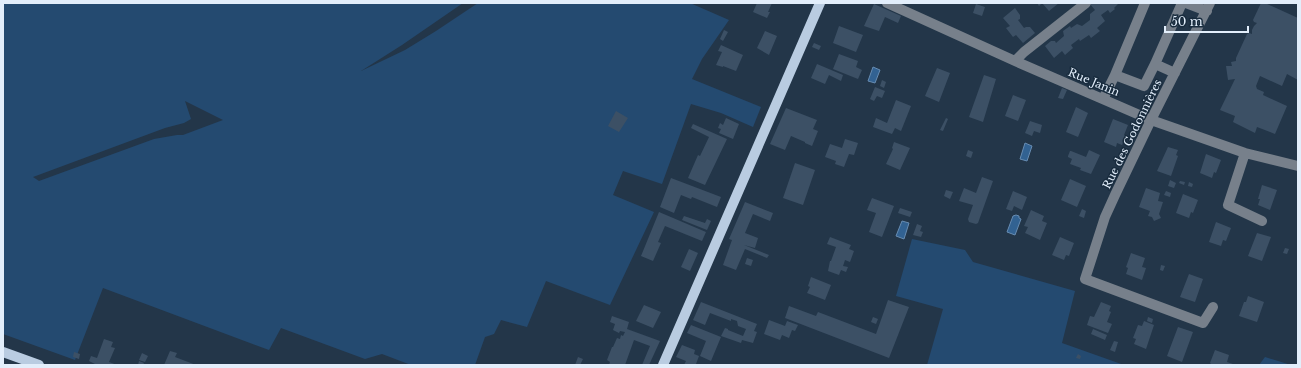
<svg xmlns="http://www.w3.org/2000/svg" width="1301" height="368" viewBox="0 0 1301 368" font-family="'Libre Baskerville',serif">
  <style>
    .green { fill: #244a70; fill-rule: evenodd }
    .water { fill: #326292; stroke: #678cb2 }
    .building { fill: #3c5065 }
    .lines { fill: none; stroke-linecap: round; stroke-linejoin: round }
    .minor { stroke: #77808b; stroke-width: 10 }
    .major { stroke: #b9cce1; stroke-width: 10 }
    .labels { text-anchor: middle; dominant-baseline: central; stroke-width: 3; stroke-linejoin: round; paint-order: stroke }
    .street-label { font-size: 11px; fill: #e2eefb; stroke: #192c3e }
  </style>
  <rect width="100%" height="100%" fill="#233649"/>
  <path class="green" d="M3 3H463L402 45 361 71 405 50 436 31 478 3H690L729 20 702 59 692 79 761 107 753 127 721 113 691 104 662 184 623 171 613 195 654 212 610 305 546 281 527 327 501 320 494 334 485 337 475 365H411L382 354 365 359 281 328 269 350 103 288 75 360 3 334ZM185 101 223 120 183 135H177L154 139 39 181 33 177 165 128 184 123 191 119Z
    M912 239 965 250 973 262 1075 291 1062 343 1124 365H927L943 309 896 296Z
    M1265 357 1291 365H1259Z"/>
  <path class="water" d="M873 67 880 70 875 83 868 81Z
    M1025 143 1032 146 1027 161 1020 159Z
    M1016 215 1019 216V218L1021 219 1015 235 1007 232 1013 216Z
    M902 221 909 223 904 239 896 236Z"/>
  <path class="building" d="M757 3H772L768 12H770L767 18 753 12Z
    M1037 3H1059L1049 11 1042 3 1039 6Z
    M1091 3H1117L1118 4 1114 8 1115 9 1110 13 1108 10 1101 15 1105 21 1097 28 1100 31 1091 38 1089 35 1080 41 1079 39 1071 45 1073 48 1065 55 1062 51 1054 58 1045 46 1051 41H1055L1056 43 1064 36 1063 31 1070 26 1071 28 1077 24 1082 26 1090 20V14L1095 10 1090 4Z
    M1261 3H1265L1298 18V80L1287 74 1282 86 1260 76 1256 86 1257 89 1264 92 1263 95 1287 106 1275 134 1257 127 1255 133 1233 122 1235 116 1220 110 1235 79 1228 80 1226 66H1232L1231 62 1236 61V58L1247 34 1249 33 1252 34V30L1254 26 1257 23 1254 22 1253 20Z
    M874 4 901 16 898 23 885 17 879 31 864 26Z
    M976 4 985 7 982 16 973 13Z
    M1015 8 1020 15V19L1018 20 1024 28 1026 27H1030L1035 33 1023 43 1016 35 1013 37 1006 28 1010 26 1003 18Z
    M839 26 863 35 856 52 833 43Z
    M724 30 728 32 723 41 720 39Z
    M765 31 777 36 769 55 757 48Z
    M814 43 821 46 819 50 812 47Z
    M721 45 743 55 736 71 723 66V67L716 65 722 52 718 51Z
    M839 54 858 61 856 67 862 70 858 79 833 69Z
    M817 64 843 75 841 81 829 75 825 84 811 78Z
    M937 68 950 73 939 102 925 96Z
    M984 75 996 79 983 122 969 117Z
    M882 80 886 82 884 88 880 86Z
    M875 87 885 91 882 98 877 96 874 101 870 99Z
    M1062 88 1067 90 1063 99 1058 98Z
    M1013 95 1026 100 1018 121 1005 116Z
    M896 100 911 106 901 131 895 128 892 134 873 127 876 118 887 123Z
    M1076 107 1088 113 1078 137 1066 132Z
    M786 108 817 120 813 129 818 131 812 146 805 143V142L791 136 785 150 770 144Z
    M616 111 628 118 619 132 608 126Z
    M726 118 739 124 733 139 719 133 721 129 718 128 720 123 723 125Z
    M946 118 948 119 943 131 940 130Z
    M1113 119 1128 125 1124 135 1126 136 1122 145 1117 143 1116 147 1104 142Z
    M1030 121 1042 125 1040 133 1034 131 1032 136 1025 133Z
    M693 124 727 139 705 185 688 178 698 155 700 156 709 137 691 128Z
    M845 139 858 143 854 155 849 154 844 167 835 164 836 161 825 157 830 144 842 148Z
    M894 142 910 148 900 170 886 164 893 149 892 148Z
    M1168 147 1178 150 1176 155 1178 156 1171 176 1157 171Z
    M968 150 973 152 971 158 966 156Z
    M1089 150 1100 155 1091 174 1080 170 1081 168 1070 164 1072 159 1068 157V156L1070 151H1071L1086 157Z
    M1206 154 1221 160 1216 173 1214 172 1212 178 1200 173Z
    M795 163 815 170 803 205 783 198Z
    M982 177 993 181 978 223 976 224 969 222 968 219 973 205 959 201 964 188 976 193Z
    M671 178 721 197 717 207 692 197 691 199 681 195 674 213 660 207Z
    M1070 179 1086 186 1077 207 1061 200Z
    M1170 180 1176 183 1174 188 1168 186Z
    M1180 181 1185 182 1184 185 1179 183Z
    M1189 182 1193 184 1192 187 1188 186Z
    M1262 185 1277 190 1270 210 1258 205 1260 199H1258Z
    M1146 188 1160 193 1158 201 1163 202 1159 214 1161 218 1154 221 1152 217 1148 216 1150 211 1139 207Z
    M946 190 953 192 950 199 944 196Z
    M1013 191 1027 197 1022 210 1014 206 1012 211 1006 209Z
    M1166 191 1171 193 1170 197 1164 195Z
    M1183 194 1198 200 1193 213 1191 212 1189 218 1176 213Z
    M872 198 894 206 882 237 869 232 876 213 867 210Z
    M745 202 773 213 770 221 753 214 745 233 758 238 755 248 744 245 769 255 767 258 745 249 736 270 723 265 732 240 729 239Z
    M900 208 912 212 910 217 898 213Z
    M1082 209 1086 211 1084 218 1079 216Z
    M1031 210 1044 216 1042 221 1047 223 1040 240 1025 233 1028 227 1024 226Z
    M659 212 706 232 702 241 665 226 658 242 661 243 653 261 641 256Z
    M684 216 705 223 707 219 711 221 707 230 682 220Z
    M1216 222 1231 228 1226 241 1223 240 1221 246 1209 242Z
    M917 224 922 226 920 231 923 232 921 237 913 235Z
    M1257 233 1271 237 1262 261 1248 256Z
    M830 237 851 245 849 249 854 251 850 262 845 260 843 266 848 267 846 272 841 270 839 275 828 271 830 261H831L836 247 827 244Z
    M1060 237 1074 243 1069 256 1066 255 1064 260 1052 255Z
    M1285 248 1289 249 1287 254 1283 253Z
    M689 249 698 253 690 271 681 267Z
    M1131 253 1145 258 1142 267 1146 268 1142 280 1126 274 1128 268 1126 267Z
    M747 258 753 260 751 266 745 264Z
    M1161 265 1165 266 1163 271 1160 270Z
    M1189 274 1203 279 1195 302 1180 297Z
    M811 277 831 285 825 300 807 293 810 287 808 286Z
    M1248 296 1264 302 1257 322 1239 316 1244 302H1246Z
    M888 300 909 307 889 358 785 318 789 306 816 316 818 312 876 334Z
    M701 302 757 324 754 331 757 332 753 343 742 340 741 343 721 336 725 328 728 329V330L743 336 746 329 738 326 737 321 731 319V321L710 313 705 325 693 320Z
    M1101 302 1111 306 1109 311 1111 312 1107 322 1112 324 1108 333 1087 325 1090 316 1094 317Z
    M644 305 661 312 653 328 636 321Z
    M612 316 629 322 627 329 660 341 649 365H642L650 346 634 340 625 365H609L610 362 607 360 612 347H613L617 338 620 339 621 335 623 336 625 332 620 331 619 333 613 330 615 324 610 322Z
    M873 317 878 319 876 324 871 322Z
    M1148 317 1153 319 1152 323 1147 321Z
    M769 320 785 326 787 321 798 325 795 331 792 330 789 338 782 335 780 340 764 334Z
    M1144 321 1154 325 1146 349 1134 344 1136 339 1133 338 1138 325 1142 326Z
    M691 325 721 337 711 361 700 356 706 341 687 333Z
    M1178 327 1193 332 1182 362 1167 356Z
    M1093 329 1107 335 1105 340 1091 334Z
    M104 339 113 342 111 347 115 348 109 362 117 365H94L95 364 89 361 91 356 97 358Z
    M1114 341 1118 342 1115 352 1110 350Z
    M682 345 695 350 694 354 699 356 696 364 699 365H684L686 361 676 357Z
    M1215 350 1229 355 1227 362 1236 365H1212L1210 363Z
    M170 351 177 353 175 357 196 365H164Z
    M74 352 80 354 79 359 73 357Z
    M142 353 148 356 145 362 139 360Z
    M1078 354 1081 356 1080 359 1076 358Z
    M578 357 583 359 580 365H575Z
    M139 361 144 363 143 365H138Z"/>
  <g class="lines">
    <path class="minor" d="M887 3 1015 61 1151 120 1245 153 1298 166
      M1145 3 1115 75 1144 86 1155 64 1182 3
      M1186 3 1207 11
      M1210 3 1151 120 1115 195 1105 217 1085 279 1203 323 1213 307
      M1015 61 1024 52 1086 3
      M1155 64 1175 73
      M1103 99 1115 75
      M1245 153 1228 205 1262 221"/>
    <path class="major" d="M3 352 39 365
      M663 365 820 3"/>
  </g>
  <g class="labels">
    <g class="street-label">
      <text transform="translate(1094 82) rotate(23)">Rue Janin</text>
      <text transform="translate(1132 134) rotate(-64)">Rue des Godonnières</text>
    </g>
  </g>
  <rect width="1301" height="368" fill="none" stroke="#e2eefb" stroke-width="8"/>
  <path d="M1165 26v6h83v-6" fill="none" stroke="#e2eefb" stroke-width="2"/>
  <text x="1171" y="26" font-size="12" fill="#e2eefb" stroke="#192c3e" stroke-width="3" paint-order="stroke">50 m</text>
</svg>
